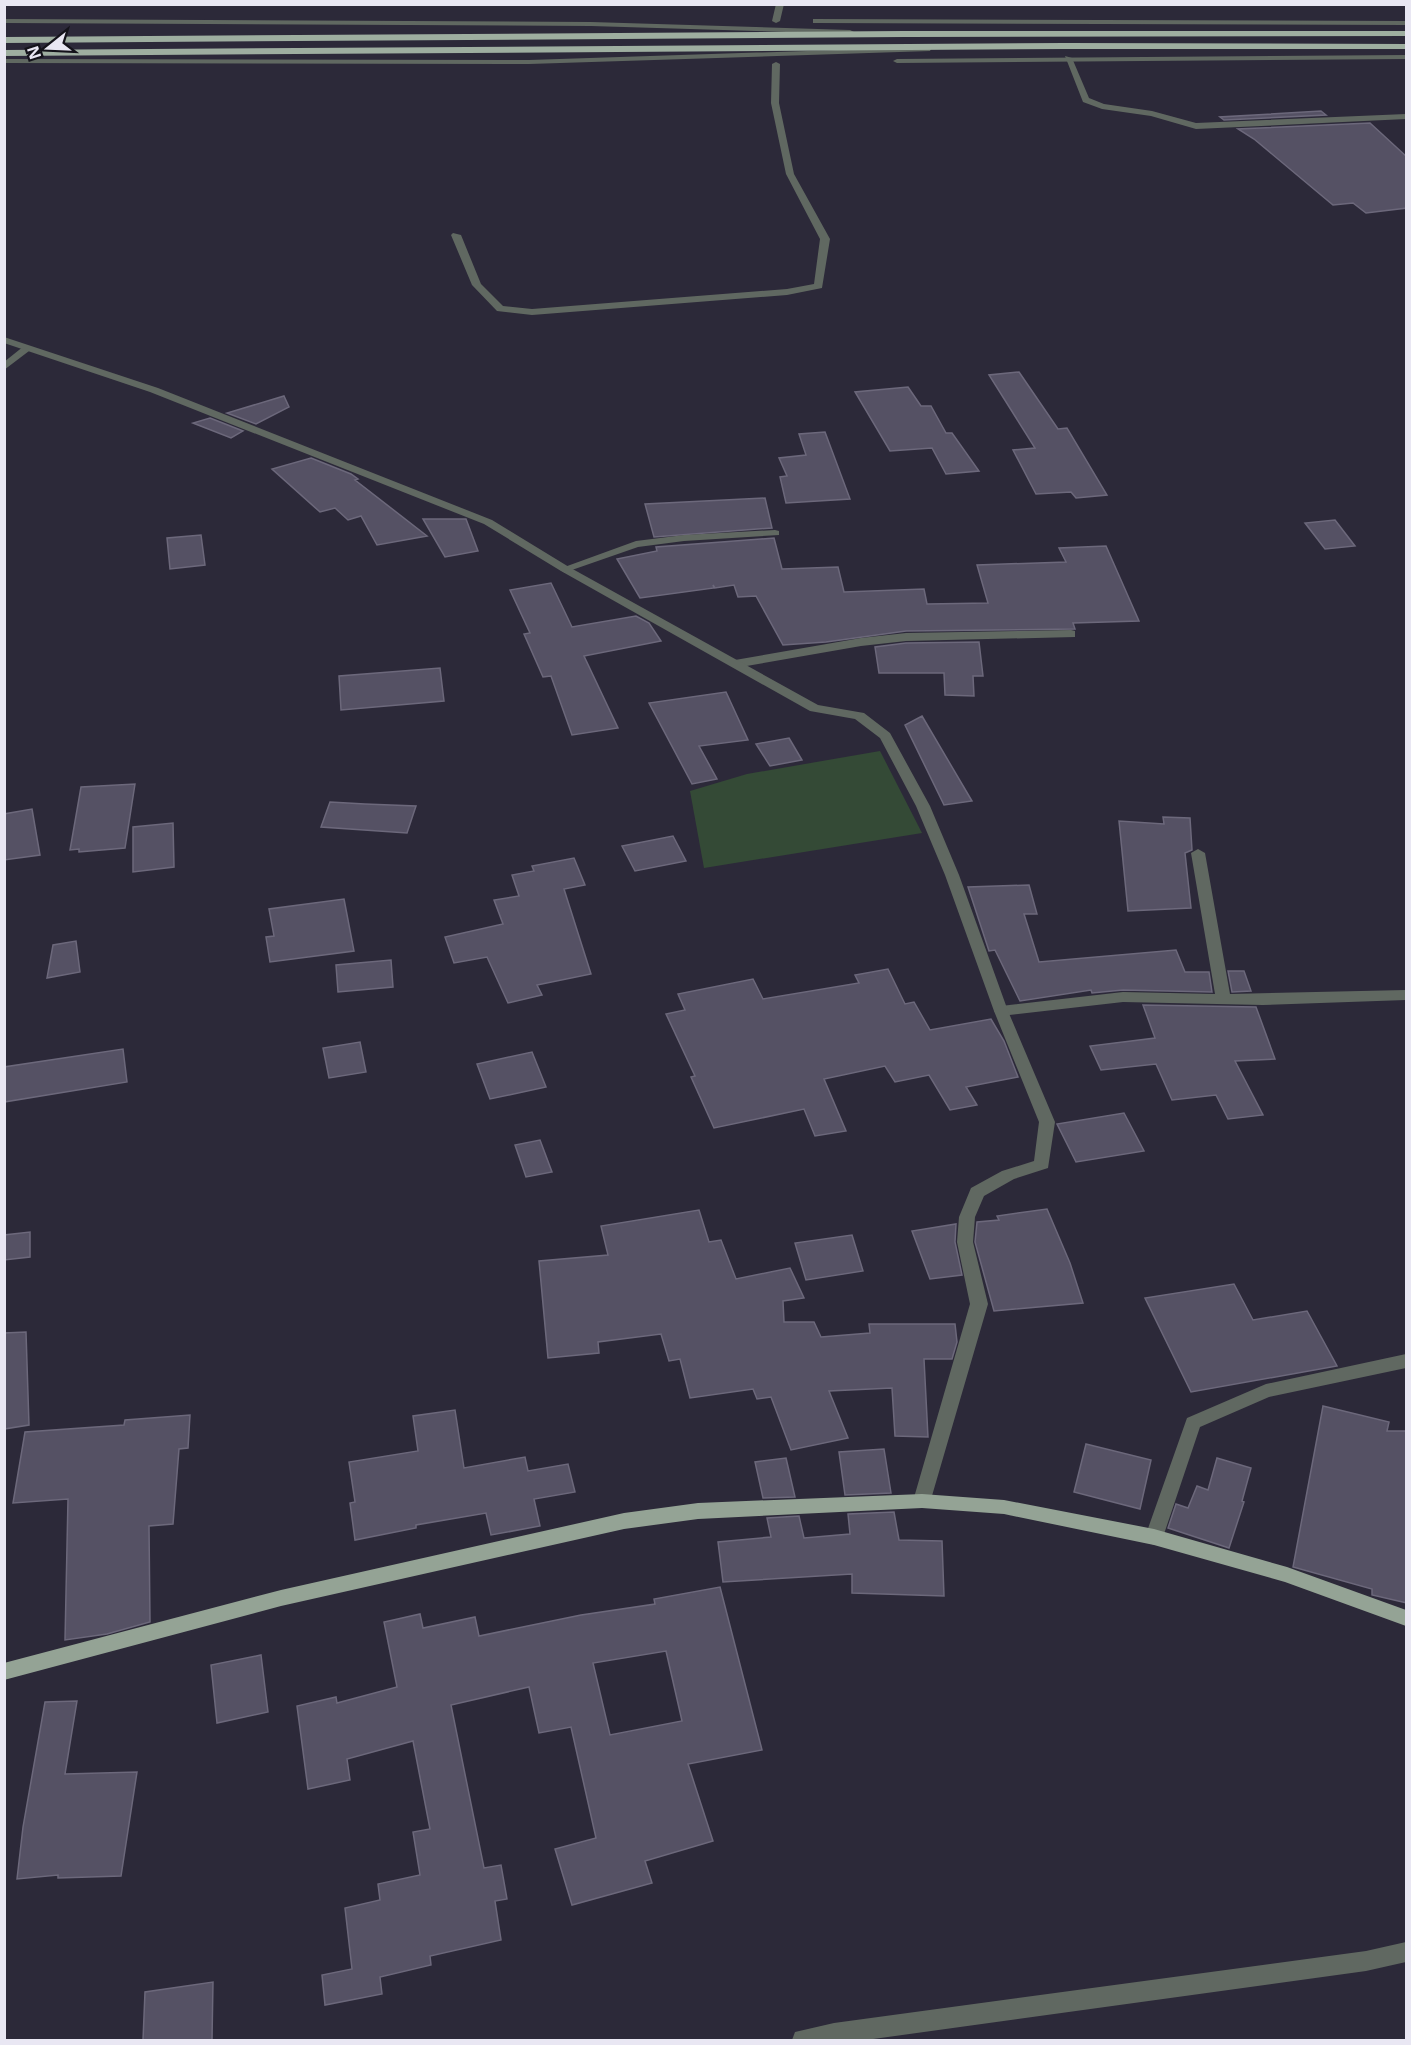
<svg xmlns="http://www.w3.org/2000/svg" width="1411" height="2045" viewBox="0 0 1411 2045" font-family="'Noto Sans',sans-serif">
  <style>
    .green { fill: #344a36 }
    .building { fill: #555164; stroke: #6c687b; stroke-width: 1.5; fill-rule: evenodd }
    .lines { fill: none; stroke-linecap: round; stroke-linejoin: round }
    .service { fill: #606861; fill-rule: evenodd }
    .minor { fill: #606861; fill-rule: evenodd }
    .tertiary { fill: #606861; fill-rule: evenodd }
    .primary { fill: #94a395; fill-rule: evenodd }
    .trunk { fill: #9eaea0; fill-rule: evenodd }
  </style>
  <rect width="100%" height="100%" fill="#2c2939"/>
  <path class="green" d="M880 751 922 833 704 868 690 791 747 774Z"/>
  <path class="building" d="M1321 111 1326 115 1224 120 1220 117Z
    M1370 123 1407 157V208L1366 213 1353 203 1333 205 1254 139 1238 129Z
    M1019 372 1058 429 1067 428 1107 495 1076 498 1071 492 1036 494 1013 450 1035 448 989 375Z
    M908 387 921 406H931L946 433H952L979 471 946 474 932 448 890 451 855 392Z
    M284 396 289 407 256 424 227 413Z
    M210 418 243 431 231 438 193 423Z
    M825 432 850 499 786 503 780 477 787 476 779 458 806 455 799 434Z
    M311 458 351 474 358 479 355 480 427 536 377 545 361 516 348 520 335 508 320 512 272 469Z
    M765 498 772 528 654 537 645 504Z
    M423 519H466L478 551 445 557Z
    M1335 520 1355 546 1325 549 1305 523Z
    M201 535 205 565 170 569 167 538Z
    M774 538 782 569 838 567 844 592 924 589 927 604 988 603 977 565 1066 562 1059 548 1106 546 1139 621 1073 623 1075 629 906 631 826 642 783 645 756 596 738 597 734 585 715 588 713 585 714 588 640 598 617 559 657 551 656 547Z
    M551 583 572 627 636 616 649 623 661 641 584 656 618 728 572 735 551 676 543 677 524 634 530 633 510 590Z
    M979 642 983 676H973L974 696 945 695 944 673H879L875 647 906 643Z
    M440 668 444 701 341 710 339 676Z
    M726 692 748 740 699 746 717 779 692 784 649 703Z
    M922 716 972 801 944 805 905 725Z
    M789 738 802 760 770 766 756 744Z
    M135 784 125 848 79 852V849L70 850 81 787Z
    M330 802 365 804 416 806 407 833 321 827Z
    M32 809 40 855 4 860V814Z
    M1163 817 1190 818 1192 850 1185 853 1191 908 1128 911 1119 821 1164 824Z
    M173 823 174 867 133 872V827Z
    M673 836 686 861 635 871 622 846Z
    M574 858 585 885 564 889 591 974 537 985 542 995 508 1003 487 957 454 963 445 937 503 924 494 900 519 896 512 875 534 871 532 866Z
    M1029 885 1037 914H1024L1039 962 1176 950 1185 972H1209L1212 992 1123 990 1092 993 1091 990 1020 1001 995 950 989 951 968 887Z
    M344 899 354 951 270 962 266 937 274 936 269 909Z
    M76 941 80 972 47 978 53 945Z
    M391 960 393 987 338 992 336 965Z
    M888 969 905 1004 914 1002 930 1030 991 1019 1004 1041 1018 1077 966 1087 977 1105 950 1110 929 1075 895 1082 885 1066 824 1079 846 1131 815 1136 804 1109 714 1128 691 1077 695 1076 666 1014 685 1010 678 994 753 979 763 999 859 983 855 975Z
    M1228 971H1244L1251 991 1232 992Z
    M1143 1005 1256 1007 1275 1059 1235 1061 1263 1115 1228 1119 1216 1095 1172 1100 1156 1064 1101 1070 1090 1046 1155 1038Z
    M360 1042 366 1072 329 1078 323 1048Z
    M123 1049 127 1082 4 1102V1067Z
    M532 1052 546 1087 490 1099 477 1064Z
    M1124 1113 1144 1151 1076 1162 1057 1124Z
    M540 1140 552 1172 526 1177 515 1145Z
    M1047 1209 1070 1263 1083 1303 994 1311 975 1242 977 1222 999 1220 997 1216Z
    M699 1210 709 1242 721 1240 736 1279 790 1268 804 1298 783 1301 784 1322H814L821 1337 870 1333 869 1324H955L957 1342 952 1359H924L928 1437 895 1436 892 1388 829 1391 848 1438 791 1450 771 1397 757 1399 753 1389 690 1398 680 1359 669 1361 661 1334 598 1342 599 1353 548 1358 539 1261 608 1255 601 1226Z
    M956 1224 955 1242 962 1275 930 1279 912 1231Z
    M30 1232V1257L4 1260V1235Z
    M852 1235 863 1271 806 1280 795 1243Z
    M1234 1284 1253 1320 1307 1311 1337 1366 1191 1392 1145 1298Z
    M26 1332 29 1425 4 1429V1333Z
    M1323 1406 1389 1422 1387 1431H1407V1603L1372 1595V1589L1293 1567Z
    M455 1410 464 1468 525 1457 528 1471 568 1464 575 1492 534 1499 540 1526 491 1535 486 1513 416 1525V1528L355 1540 350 1503 355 1502 349 1462 418 1451 413 1416Z
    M190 1415 188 1448 179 1449 173 1524 149 1526 150 1622 107 1634 65 1640 68 1499 13 1503 25 1432 124 1425 125 1420Z
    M1086 1444 1151 1460 1140 1509 1074 1492Z
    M884 1449 891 1493 845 1495 839 1452Z
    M786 1458 795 1497 763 1498 755 1462Z
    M1217 1458 1251 1468 1242 1501 1244 1502 1229 1548 1168 1528 1176 1504 1188 1508 1197 1486 1208 1490Z
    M894 1512 899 1540 942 1541 944 1596 852 1593V1574L723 1582 718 1542 771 1537 767 1518 799 1516 804 1538 850 1534 848 1514Z
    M720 1587 762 1750 688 1764 713 1841 645 1861 652 1883 572 1905 555 1849 596 1838 571 1727 539 1733 529 1687 451 1705 484 1868 501 1865 507 1899 495 1901 501 1940 430 1956 431 1965 380 1977 382 1994 325 2005 322 1975 352 1969 345 1908 380 1900 378 1884 420 1875 413 1832 430 1829 413 1741 347 1759 350 1780 308 1789 297 1706 336 1697 337 1703 397 1687 384 1622 420 1614 423 1628 475 1617 479 1636 581 1615 655 1604 654 1599ZM666 1651 682 1721 610 1735 593 1663Z
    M261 1655 268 1712 217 1723 211 1665Z
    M77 1701 65 1774 137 1772 121 1876 58 1878V1875L17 1879 23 1827 45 1702Z
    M213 1982 212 2040H143L145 1992Z"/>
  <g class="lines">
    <path class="service" d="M776 4H784L780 21 776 23 772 21Z
      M776 62 780 64 779 103 794 174 830 239 822 288 787 295 532 315 497 311 472 285 451 235 453 233 461 235 481 284 503 306 532 309 787 289 814 284 820 239 786 174 771 103 772 64Z"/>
    <path class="minor" d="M1065 56 1072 58 1089 98 1104 104 1152 111 1196 123 1406 114V119L1196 129 1151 116 1102 109 1083 102Z
      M24 346 33 348 4 370V362Z
      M775 530 779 531V535L684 541 638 547 569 571 565 573 559 569 636 541 684 535Z
      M1071 630 1075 631V637L906 641 861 646 735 668 729 664 735 660 861 638 906 633Z
      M1198 849 1205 853 1230 994 1406 990V1000L1263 1005 1123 1002 1001 1016 996 1014 994 1011 996 1008 1001 1006 1123 992 1215 994 1191 853Z
      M1406 1354V1368L1269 1397 1200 1427 1163 1537 1161 1542 1154 1545 1147 1542 1145 1537 1187 1418 1266 1384Z
      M1406 1942V1962L1366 1971 866 2040H792L795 2032 834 2023 1366 1951Z"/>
    <path class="tertiary" d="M4 19 591 22 850 30 854 32 850 34 591 26 4 23Z
      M813 19 1406 21V25L816 23H813Z
      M927 47 931 49 930 51 529 64 4 63V59L529 60Z
      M1406 55V59L897 63 893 61 897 59Z
      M4 337 158 388 492 520 569 567 818 705 864 713 890 733 930 806 959 875 1008 1011 1055 1122 1048 1168 1014 1179 984 1196 975 1217 973 1242 988 1304 929 1506 922 1508 915 1506 913 1501 970 1304 957 1242 959 1217 971 1188 1002 1171 1034 1161 1039 1122 994 1011 945 875 916 806 880 738 855 719 810 711 561 571 484 524 150 392 4 343Z"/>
    <path class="primary" d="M922 1494 1004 1500 1154 1529 1287 1567 1406 1610V1626L1285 1582 1154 1545 1004 1514 922 1508 698 1519 624 1529 281 1606 4 1680V1663L281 1590 624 1513 698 1503Z"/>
    <path class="trunk" d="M904 31H1406V36L904 37 4 43V37Z
      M1065 43 1406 44V49H1065L4 56V50Z"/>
  </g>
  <rect width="1411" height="2045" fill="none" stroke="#e9e7f3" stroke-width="12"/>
  <g transform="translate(48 48) rotate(252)" stroke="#14131a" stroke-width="4.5" paint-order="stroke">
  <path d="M0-4.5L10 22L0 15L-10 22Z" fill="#e9e7f3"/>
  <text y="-9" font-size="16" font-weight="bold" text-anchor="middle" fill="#e9e7f3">N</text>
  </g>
</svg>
